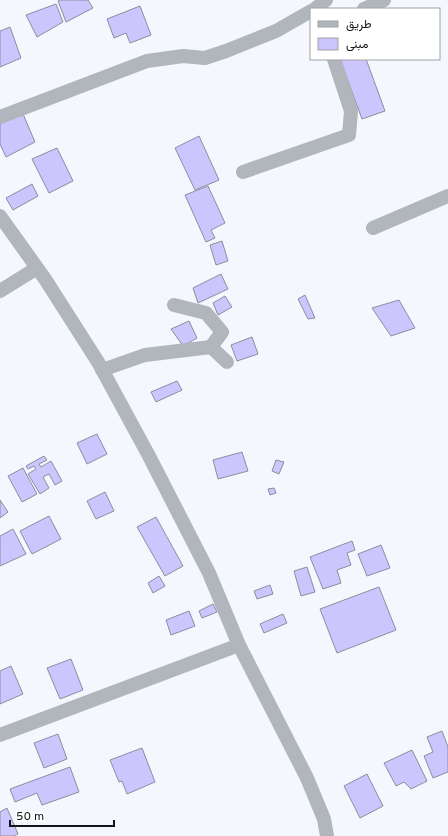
<svg xmlns="http://www.w3.org/2000/svg" width="448" height="836" viewBox="0 0 448 836" font-family="Overpass,Vazirmatn,sans-serif">
  <style>
    .building { fill: #cdc5fd; stroke: #8e8c9d }
    .lines { fill: none; stroke-linecap: round; stroke-linejoin: round }
    .street { stroke: #b0b6bc; stroke-width: 14 }
  </style>
  <rect width="100%" height="100%" fill="#f4f7fe"/>
  <path class="building" d="M60 0H88L93 8 66 22 58 1Z
    M56 4 63 22 37 37 26 15Z
    M140 6 151 35 130 43 126 33 114 38 107 19Z
    M10 27 21 58 0 67V31Z
    M340 59H366L385 111 362 119Z
    M23 114 35 142 6 157 0 144V124Z
    M199 136 219 180 195 190 175 148Z
    M57 148 73 181 49 193 32 159Z
    M32 184 38 196 13 210 6 198Z
    M208 186 225 223 211 230 215 238 206 242 185 195Z
    M222 241 228 261 216 265 210 245Z
    M221 274 228 289 198 303 193 288Z
    M305 295 315 318 308 319 298 299Z
    M225 296 232 307 218 315 213 303Z
    M399 300 415 328 391 336 372 308Z
    M189 321 197 338 183 346 171 329Z
    M252 337 258 354 237 361 231 345Z
    M177 381 182 390 156 402 151 392Z
    M97 434 107 454 87 464 77 443Z
    M242 452 248 471 218 479 213 460Z
    M44 456 47 460 39 464 41 467 51 461 62 481 55 485 49 474 43 477 49 488 40 494 28 474 36 469 34 466 28 469 26 466Z
    M276 460 284 462 279 474 272 471Z
    M23 468 37 494 22 502 8 476Z
    M274 488 276 493 270 495 268 489Z
    M105 492 114 511 96 519 87 501Z
    M0 500 8 512 0 518Z
    M49 516 61 539 32 554 20 531Z
    M156 517 183 566 165 576 137 527Z
    M13 529 26 554 0 566V536Z
    M352 541 355 550 347 553 351 565 337 570 341 583 323 589 310 557Z
    M381 545 390 568 367 576 358 554Z
    M307 567 315 592 301 596 294 571Z
    M159 576 165 586 153 593 148 583Z
    M270 585 273 594 257 599 254 591Z
    M379 587 396 630 337 653 320 609Z
    M213 604 217 612 202 618 199 611Z
    M189 611 195 626 171 635 166 620Z
    M283 614 287 623 264 633 260 624Z
    M71 659 83 690 60 699 47 668Z
    M11 666 23 694 0 704V671Z
    M442 731 448 747V772L433 778 424 756 433 752 427 737Z
    M58 734 67 759 44 768 34 743Z
    M142 748 155 782 127 794 122 781 119 782 110 760Z
    M412 750 427 781 411 789 404 782 396 786 384 763Z
    M70 767 79 792 42 805 37 793 15 802 10 789Z
    M367 774 383 806 360 818 344 786Z
    M7 808 18 834 14 836H0V812Z"/>
  <g class="lines">
    <path class="street" d="M315 9 326 0
      M364 9 384 0
      M0 117 147 61 183 56 205 58 226 51 276 31 311 11
      M243 172 349 135 351 111 334 59
      M0 216 45 279 98 362 149 456 209 573 239 645 307 778 324 819 327 836
      M373 228 448 196
      M0 291 37 268
      M174 305 206 313 222 332 211 347
      M102 370 145 355 211 347 227 362
      M0 735 239 645"/>
  </g>
  <rect x="310" y="8" width="130" height="52" fill="#ffffff" stroke="#a1a1a4"/>
  <rect x="318" y="21" width="20" height="6" fill="#b0b6bc" stroke="#a1a1a4"/>
  <text x="346" y="28" font-size="12" fill="#13151b">طريق</text>
  <rect x="318" y="38" width="20" height="12" fill="#cdc5fd" stroke="#a1a1a4"/>
  <text x="346" y="48" font-size="12" fill="#13151b">مبنى</text>
  <path d="M10 820v6h104v-6" fill="none" stroke="#13151b" stroke-width="2"/>
  <text x="16" y="820" font-size="12" fill="#13151b" stroke="#ffffff" stroke-width="3" paint-order="stroke">50 m</text>
</svg>
